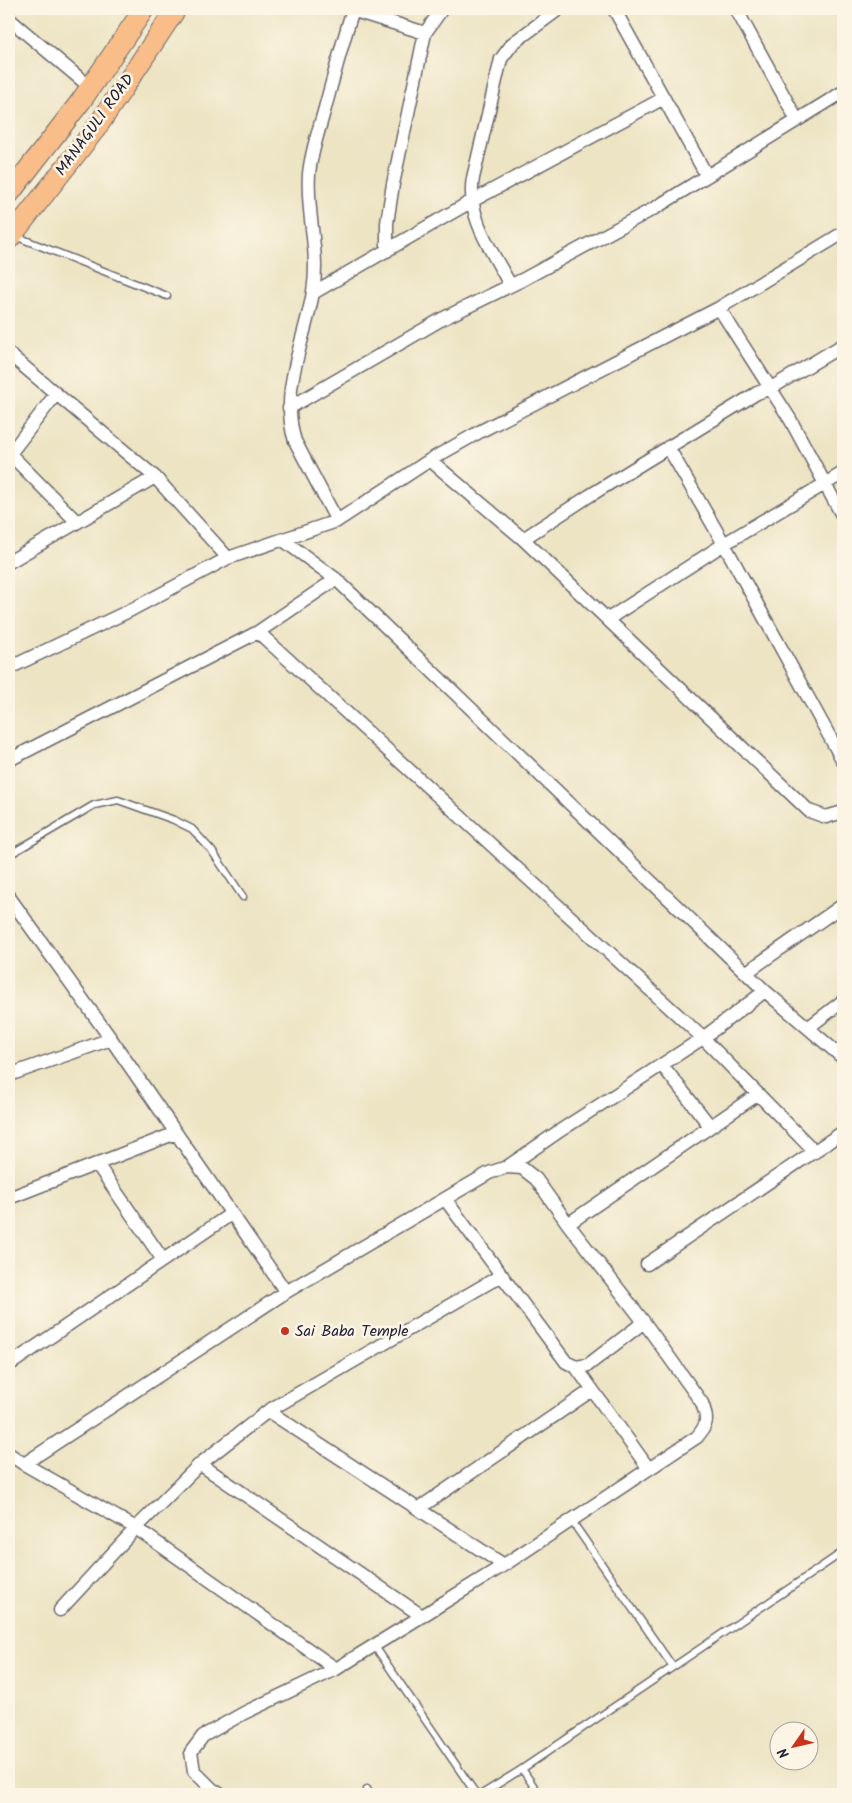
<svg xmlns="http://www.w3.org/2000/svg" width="852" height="1803" viewBox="0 0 852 1803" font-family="Kalam,sans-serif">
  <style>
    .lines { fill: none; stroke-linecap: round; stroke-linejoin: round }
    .lane-casing { stroke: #69666b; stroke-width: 9 }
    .street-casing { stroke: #69666b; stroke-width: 15 }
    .primary-casing { stroke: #69666b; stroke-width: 22 }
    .lane { stroke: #fff; stroke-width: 6 }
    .street { stroke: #fff; stroke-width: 12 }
    .primary { stroke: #f8bd88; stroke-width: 20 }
    .poi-dot { fill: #c8321e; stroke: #fcf5e5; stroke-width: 2 }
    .labels { text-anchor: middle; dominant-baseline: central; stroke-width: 5; stroke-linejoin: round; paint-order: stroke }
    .street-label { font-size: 16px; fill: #22223b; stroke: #fcf5e5 }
    .poi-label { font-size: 16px; fill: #22223b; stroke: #fcf5e5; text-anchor: start }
  </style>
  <rect width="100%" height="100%" fill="#fcf5e5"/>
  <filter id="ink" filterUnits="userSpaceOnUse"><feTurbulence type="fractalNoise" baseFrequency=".02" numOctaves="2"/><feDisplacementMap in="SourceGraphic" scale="10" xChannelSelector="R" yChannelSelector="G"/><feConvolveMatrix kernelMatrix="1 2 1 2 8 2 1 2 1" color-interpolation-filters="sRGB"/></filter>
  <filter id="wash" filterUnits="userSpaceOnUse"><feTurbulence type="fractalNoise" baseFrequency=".0096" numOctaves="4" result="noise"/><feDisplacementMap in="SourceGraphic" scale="20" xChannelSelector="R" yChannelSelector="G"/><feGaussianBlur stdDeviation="1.12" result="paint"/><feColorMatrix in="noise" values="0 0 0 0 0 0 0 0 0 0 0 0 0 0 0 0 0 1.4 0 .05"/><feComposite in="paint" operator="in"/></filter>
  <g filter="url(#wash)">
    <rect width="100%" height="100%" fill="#ede4c4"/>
  </g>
  <g filter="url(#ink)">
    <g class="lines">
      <g class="lane-casing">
        <path id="lane" d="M15 236 167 296
          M9 855 94 805 118 800 174 820 192 829 212 851 243 897
          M571 1520 673 1667
          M374 1645 476 1794
          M522 1769 539 1794
          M367 1789 370 1794
          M482 1794 522 1769 843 1552"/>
      </g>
      <g class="street-casing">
        <path id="street" d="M614 9 707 176
          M736 9 797 120
          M352 10 425 33
          M9 19 90 87
          M387 251V223L393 184 425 33 442 9
          M510 285C493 252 466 217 473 178L501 59 513 43 559 9
          M313 293 472 201 664 98
          M719 308 790 419 843 517
          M9 354 155 477 228 558
          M289 408 442 319 522 280 655 208 843 92
          M668 447 724 544 843 761
          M10 454 77 522
          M9 455 56 394
          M430 460 523 539 809 811 826 817 843 812
          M337 521 295 441C279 391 305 341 313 292 320 251 306 214 309 174 311 152 319 130 325 108 334 75 343 41 353 9
          M523 539 589 496 757 393 771 388 843 345
          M283 540 336 579 765 991 843 1058
          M9 562 155 477
          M608 619 724 544 843 473
          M258 632 703 1038 765 991
          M9 668 131 610 228 558 337 521 430 460 481 431 719 308 843 233
          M9 760 258 632 336 579
          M9 897 111 1039 286 1292 24 1464 136 1528 336 1669
          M747 972 843 905
          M809 1027 843 1001
          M662 1065 710 1126
          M9 1075 111 1039
          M97 1164 163 1260
          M507 1167 558 1132 703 1038 815 1152
          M9 1198 176 1133
          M445 1199 566 1362 576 1367 588 1365 644 1322
          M568 1224 758 1094
          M647 1264 843 1132
          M9 1365 231 1214
          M576 1367 649 1469
          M268 1411 504 1565
          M9 1454 24 1464
          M200 1464 422 1616
          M418 1509 592 1390
          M60 1610 136 1528 200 1464 268 1411 502 1275
          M220 1794 212 1789 194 1771 191 1752 203 1736 244 1713 336 1669 422 1616 504 1565 697 1437C708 1424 708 1419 702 1403L644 1322 568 1224 536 1179 522 1168 507 1167 489 1173 286 1292"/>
      </g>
      <g class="primary-casing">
        <path id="primary" d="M9 194 81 101 144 9
          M9 239 97 127 176 9"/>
      </g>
      <use href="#lane" class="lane"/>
      <use href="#street" class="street"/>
      <use href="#primary" class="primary"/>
    </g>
  </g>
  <circle class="poi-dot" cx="285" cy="1331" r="5"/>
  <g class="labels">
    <g class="street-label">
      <text transform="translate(95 125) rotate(-54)">MANAGULI ROAD</text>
    </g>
    <g class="poi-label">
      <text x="295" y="1331">Sai Baba Temple</text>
    </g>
  </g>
  <rect width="852" height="1803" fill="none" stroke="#fcf5e5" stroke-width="30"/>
  <g transform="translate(794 1746) rotate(236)"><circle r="24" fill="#fcf5e5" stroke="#a5a1a1"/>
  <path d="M0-4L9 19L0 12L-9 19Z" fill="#c8321e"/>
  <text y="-8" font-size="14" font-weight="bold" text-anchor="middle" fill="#22223b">N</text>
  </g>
</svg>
